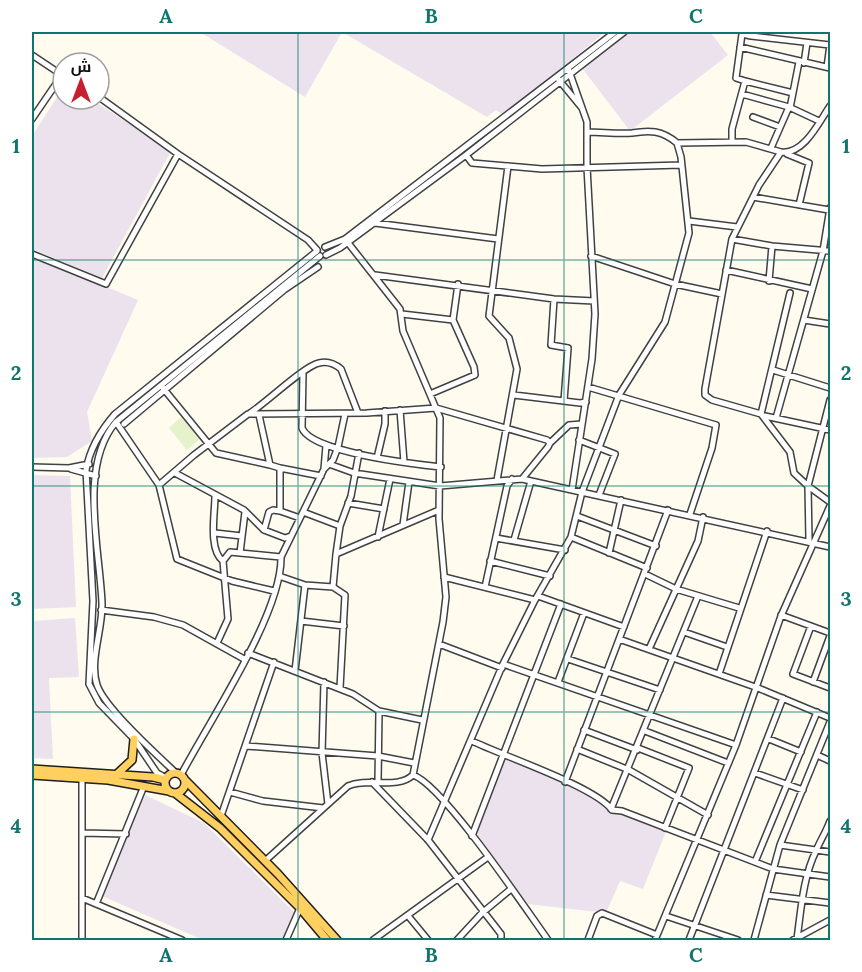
<svg xmlns="http://www.w3.org/2000/svg" width="862" height="972" viewBox="0 0 862 972" font-family="Lora,Cairo,serif">
  <style>
    .industrial { fill: #ebe2ed }
    .pitch { fill: #e6f2c9 }
    .lines { fill: none; stroke-linecap: round; stroke-linejoin: round }
    .minor-casing { stroke: #414141; stroke-width: 8 }
    .major-casing { stroke: #1f1f1f; stroke-width: 10 }
    .minor { stroke: #fff; stroke-width: 5 }
    .major { stroke: #ffcf5f; stroke-width: 7 }
    .grid { fill: none; stroke: #0f766e; stroke-width: 1.5; stroke-opacity: 0.55 }
    .neatline { fill: none; stroke: #0f766e; stroke-width: 2 }
    .grid-label { font-size: 20px; text-anchor: middle; font-weight: bold; fill: #0f766e }
  </style>
  <rect width="100%" height="100%" fill="#fffbef"/>
  <path class="industrial" d="M200 32H605L504 116 496 110 487 117 342 32 305 97Z
    M629 32H710L728 55 630 131 582 68Z
    M63 88V99H91L171 151 102 278 32 249V136Z
    M32 256 138 300 87 412 92 441 67 457 32 458Z
    M32 475 70 476 76 607 32 609Z
    M75 618 79 677 49 678 53 759 32 758V621Z
    M503 757 564 782 609 805V809L667 829 643 889 620 881 606 913 528 904 475 831Z
    M145 795 204 823 294 912 282 940H203L102 896Z"/>
  <path class="pitch" d="M181 417 200 439 187 450 169 428Z"/>
  <g class="lines">
    <g class="minor-casing">
      <path id="minor" d="M751 36 830 45
        M740 47 830 68
        M32 55 62 75 32 119
        M804 63 807 43
        M827 67 830 45
        M568 68 587 122V167L595 314 592 359 572 490
        M559 80 582 108
        M745 81 793 93
        M742 94 789 107 819 121
        M830 106C819 122 804 155 781 152L759 185 732 239 705 389V395L712 400 761 414 790 452 794 473 808 486 830 502
        M790 108 799 62
        M753 117 780 127
        M587 132C602 132 617 134 632 133 649 130 662 130 677 143
        M732 142V129L745 81 736 78 742 34 751 36 753 32
        M771 148 789 107
        M178 154 308 240 317 250
        M787 154 809 163 799 205
        M466 155 472 163 542 169 681 165
        M753 197 829 210
        M689 221 737 227
        M375 223 498 239
        M732 239 772 246 830 251
        M325 247 345 239 615 32
        M32 254 106 284 178 154 99 97
        M326 255 340 248 466 155 624 32
        M591 256 675 284 722 294
        M726 270 812 289
        M375 275 554 299 594 301
        M769 281 772 246
        M554 299 551 345 568 348 564 401
        M402 314 453 320
        M804 320 830 324
        M773 370 830 388
        M303 373 302 428C311 452 414 464 441 467
        M588 387 716 425 712 448 690 514
        M163 388 216 453 270 465
        M430 394 475 375 474 367 453 320 458 284
        M514 395 580 403 586 402
        M400 410 404 462
        M250 413C266 403 304 366 319 363 327 361 335 364 341 369L358 413
        M761 414 790 293
        M259 415 270 465 280 468V511L300 518
        M765 416 830 430
        M776 418 823 251 830 208
        M116 422 159 485 194 455 248 414 367 413 436 408 547 440 550 443 548 447 522 479
        M124 424 284 290 318 267
        M579 440 615 454 599 495
        M550 443 569 425 582 424
        M359 453 351 496 340 526 336 554 439 510
        M377 458 385 424V411
        M329 464 354 473 440 486 522 479 830 547
        M32 467 69 468 89 464
        M280 468 321 476
        M71 469 96 476
        M324 469 326 446
        M175 473 244 510 264 530 285 538 291 536
        M497 480 517 369 509 338 489 316 508 166
        M159 485 177 559 232 581 274 591
        M215 496C215 513 208 550 223 561
        M348 503 384 509
        M245 512 240 553 281 557
        M303 512 340 526
        M577 516 656 546
        M403 525 409 482
        M264 530 269 512 273 510 280 511
        M215 533 242 536
        M378 537 390 479
        M571 537 647 568
        M496 538 565 550
        M514 540 531 481
        M809 540 808 486 830 400
        M609 553 621 500
        M490 561 550 576
        M645 574 676 589 739 608
        M279 576 305 585 333 587 345 595 340 688
        M444 577 535 600
        M333 587 336 554
        M485 587 507 486 512 479
        M538 596 624 627
        M101 610 154 617 183 625 244 659
        M781 615 830 633
        M301 621 344 626
        M811 626 793 674 830 688
        M684 632 727 647
        M619 639 758 688 830 718
        M217 643 228 619 223 561 230 552 240 553
        M439 644 502 668
        M649 649 698 541 703 517
        M248 653 353 694 379 711 378 782
        M568 659 660 690
        M503 664 736 745
        M295 671 305 585
        M719 674 767 531
        M324 682 322 753 328 804
        M558 682 584 613
        M813 682 830 636
        M379 711 422 720
        M584 730 637 750
        M645 731 728 763
        M769 739 801 752
        M472 741C503 756 596 787 612 810L622 811 773 869 830 877
        M246 746 378 756 414 763
        M638 748 689 768 665 828
        M577 749 629 770 708 815
        M817 755 830 761
        M176 773C157 755 105 708 97 685 89 661 103 629 102 603 100 550 78 466 116 422L320 256
        M755 773 803 790
        M181 775C209 721 282 614 281 557L324 469 333 460 338 447 345 414
        M413 775C443 785 525 908 548 940
        M82 778V940
        M166 778 157 773 134 739 99 703 89 684 93 601 86 470C90 448 101 430 115 414L317 251
        M372 782 428 840 501 934V940
        M565 782 668 510
        M230 792 263 801 323 808
        M611 809 698 596
        M221 816 274 662
        M82 833 126 834
        M472 836 561 604
        M428 840 503 664 535 600 571 537 582 492 619 395 665 322 689 233 681 157 677 143 746 142 781 152
        M780 845 830 852
        M265 861 348 786C368 777 397 790 413 775L443 622 446 597 439 519 440 418 403 331 400 309 345 239
        M755 862 817 712
        M766 895 830 903
        M82 898 182 940
        M96 904 144 786
        M666 916 738 940
        M409 917 428 940
        M797 939C801 910 803 877 816 851 820 841 826 832 830 821
        M286 940 300 908
        M373 940 488 857
        M457 940 482 913 511 889
        M588 940 597 916 602 913 657 935
        M655 940 736 745 781 616 830 506
        M689 940 783 698
        M754 940 780 845 830 722
        M793 940 830 920"/>
    </g>
    <g class="major-casing">
      <path id="major" d="M32 769 153 777 165 780
        M165 783a10 10 0 1 1 20 0a10 10 0 1 1-20 0Z
        M117 774 132 760 134 739
        M32 775 108 780 169 791
        M185 780 278 874 337 940
        M175 793 220 828 300 908 327 940"/>
    </g>
    <use href="#minor" class="minor"/>
    <use href="#major" class="major"/>
  </g>
  <path class="grid" d="M298 32V940M564 32V940M32 260H830M32 486H830M32 712H830"/>
  <rect width="862" height="972" fill="none" stroke="#ffffff" stroke-width="66"/>
  <g transform="translate(81 81)"><circle r="28" fill="#ffffff" stroke="#9f9f9f" stroke-width="1.5"/>
  <path d="M0-4.5L10 22L0 15L-10 22Z" fill="#c61f30"/>
  <text y="-9" font-size="16" font-weight="bold" text-anchor="middle" fill="#0e0e0e">ش</text>
  </g>
  <rect x="33" y="33" width="796" height="906" class="neatline"/>
  <g class="grid-label">
    <text x="166" y="23">A</text>
    <text x="431" y="23">B</text>
    <text x="696" y="23">C</text>
    <text x="16" y="153">1</text>
    <text x="846" y="153">1</text>
    <text x="16" y="380">2</text>
    <text x="846" y="380">2</text>
    <text x="16" y="606">3</text>
    <text x="846" y="606">3</text>
    <text x="16" y="833">4</text>
    <text x="846" y="833">4</text>
    <text x="166" y="962">A</text>
    <text x="431" y="962">B</text>
    <text x="696" y="962">C</text>
  </g>
</svg>
